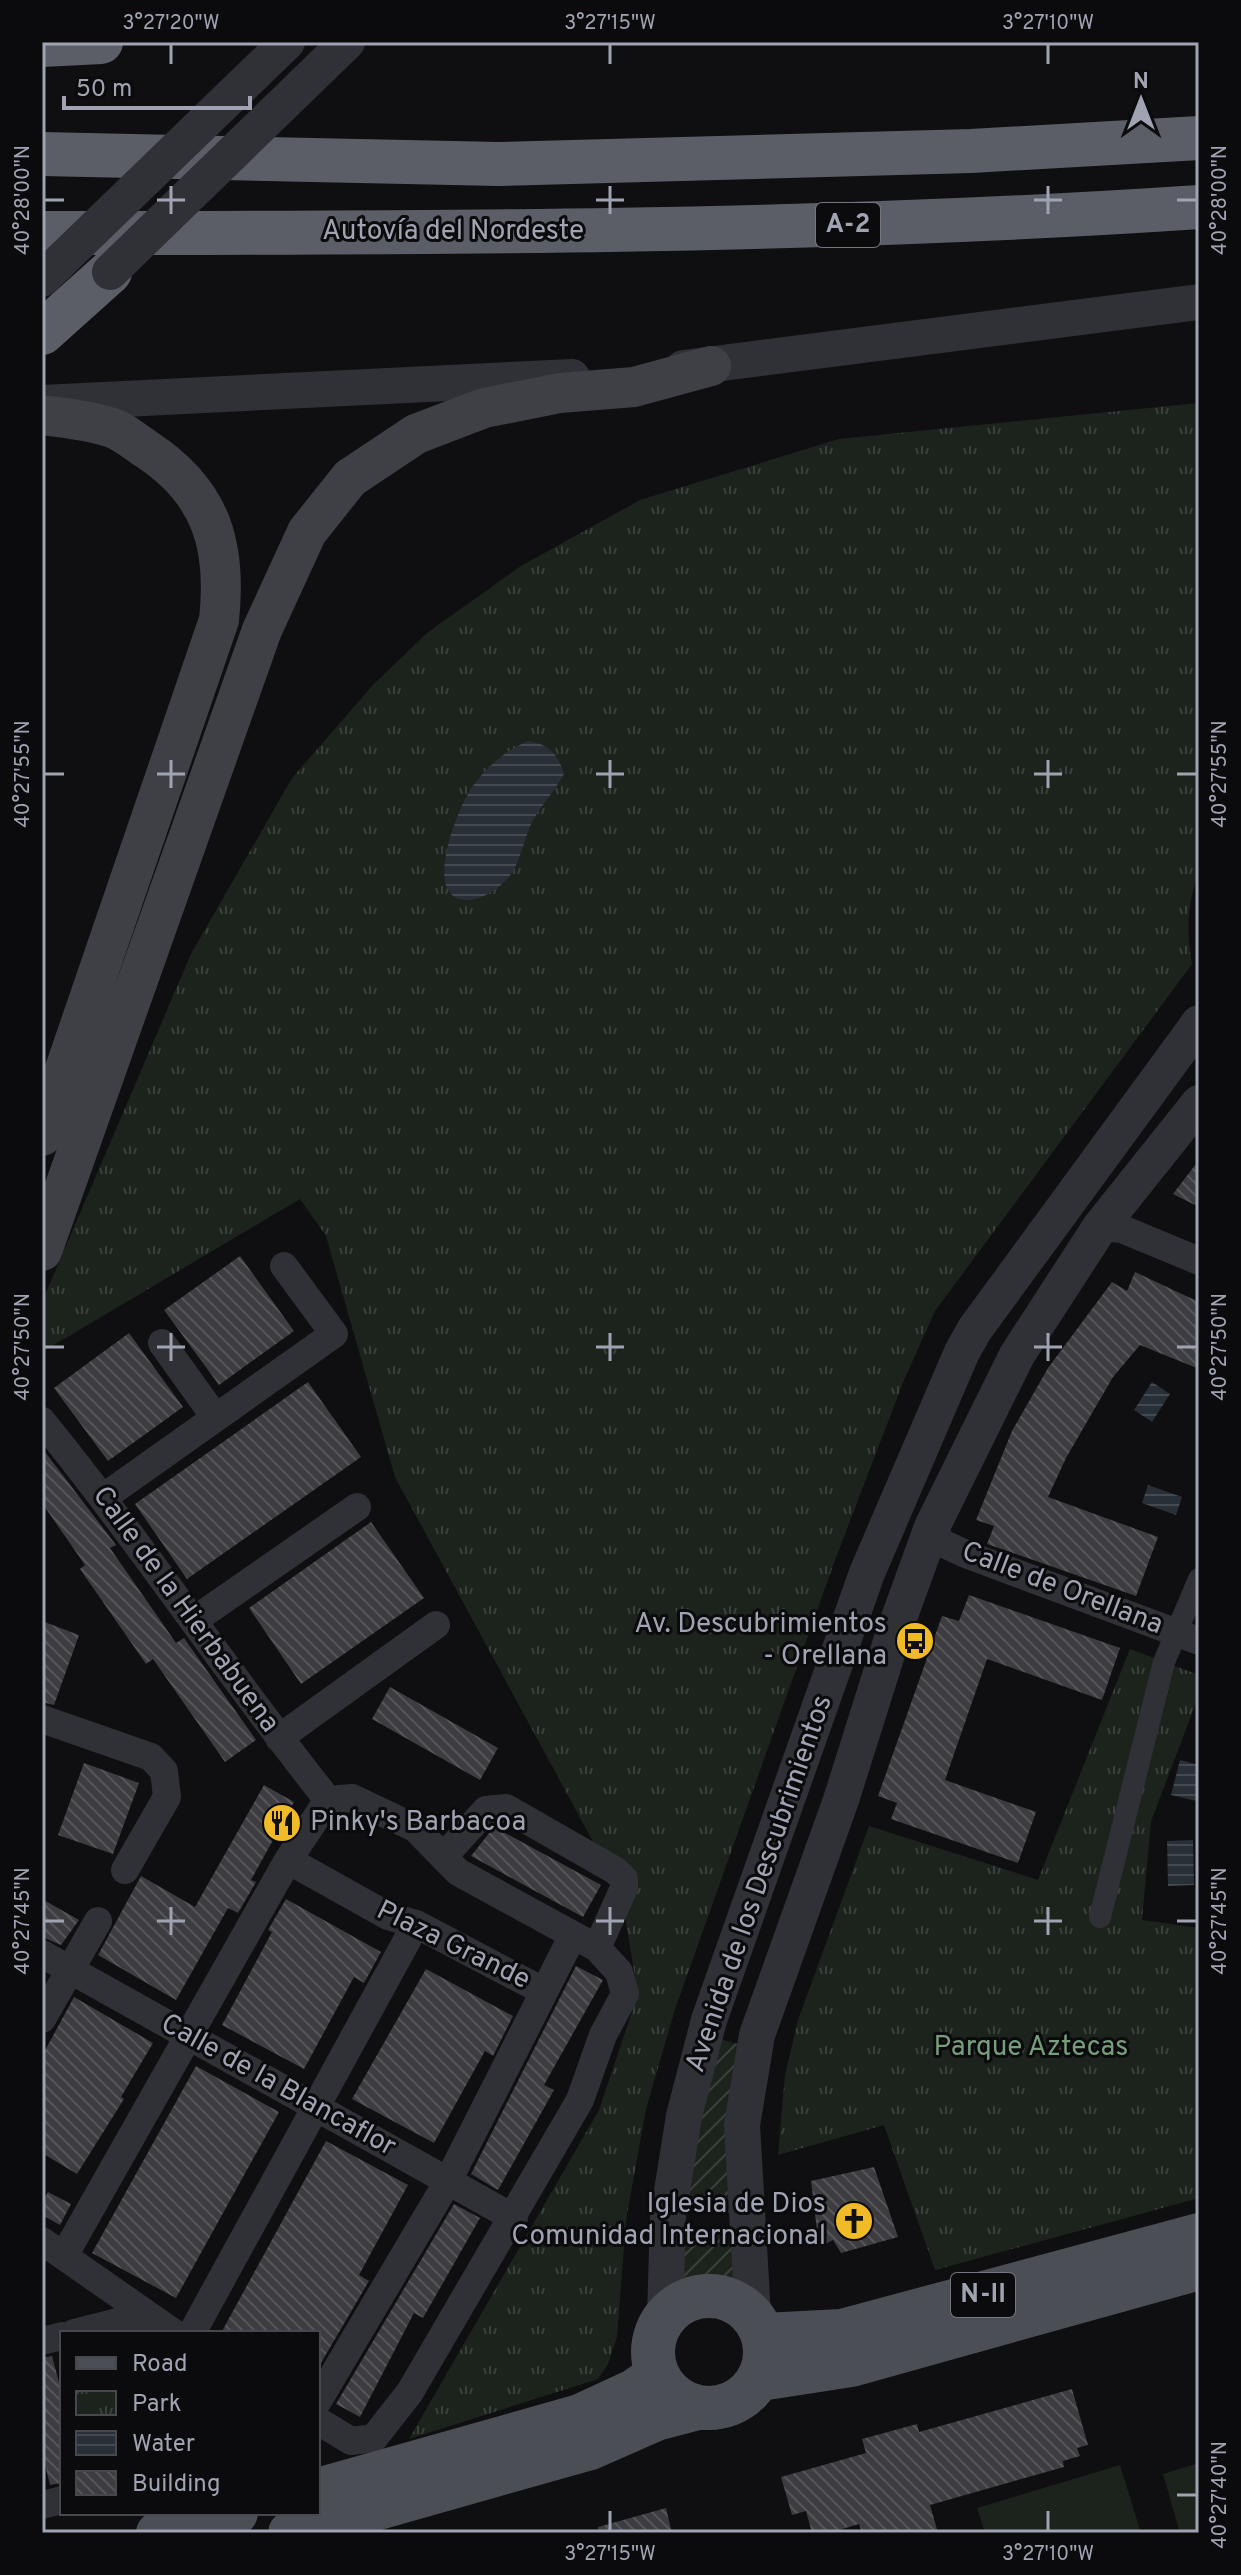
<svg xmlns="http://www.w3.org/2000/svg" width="1241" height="2575" viewBox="0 0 1241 2575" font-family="Overpass,sans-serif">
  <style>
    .grass { fill: #1c231d }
    .park { fill: url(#park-tufts) }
    .garden { fill: url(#garden-furrows) }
    .water { fill: url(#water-rules) }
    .building { fill: url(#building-back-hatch) }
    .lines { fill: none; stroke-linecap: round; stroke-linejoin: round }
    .pedestrian { stroke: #303136; stroke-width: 22 }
    .minor { stroke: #303136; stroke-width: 28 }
    .tertiary { stroke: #303136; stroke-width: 36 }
    .secondary { stroke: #3e4046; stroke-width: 40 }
    .primary { stroke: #4c4e55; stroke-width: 44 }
    .motorway { stroke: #5c5e67; stroke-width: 44 }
    .tertiary-bridge { stroke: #303136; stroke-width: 36 }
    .ticks { fill: none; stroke: #a0a4b2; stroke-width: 3 }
    .labels { text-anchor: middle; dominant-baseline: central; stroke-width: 6; stroke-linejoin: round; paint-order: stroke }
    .shield { fill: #0b0a0c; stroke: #737680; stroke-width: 2 }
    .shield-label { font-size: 26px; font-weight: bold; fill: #a0a4b2 }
    .street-label { font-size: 28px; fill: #a0a4b2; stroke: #0b0a0c }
    .poi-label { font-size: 28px; fill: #a0a4b2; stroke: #0b0a0c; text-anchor: end }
    .park-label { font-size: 28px; fill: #779d7c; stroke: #0b0a0c }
    .neatline { fill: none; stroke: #a0a4b2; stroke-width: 3 }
    .ticks-label { font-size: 20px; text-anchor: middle; fill: #a0a4b2 }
  </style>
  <defs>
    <pattern id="park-tufts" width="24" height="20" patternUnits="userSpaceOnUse" patternTransform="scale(2)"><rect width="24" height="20" fill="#1c231d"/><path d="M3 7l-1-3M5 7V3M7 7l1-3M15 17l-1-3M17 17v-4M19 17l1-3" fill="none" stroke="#3a403b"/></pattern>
    <pattern id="garden-furrows" width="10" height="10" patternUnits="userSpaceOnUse" patternTransform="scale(2)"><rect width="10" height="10" fill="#1c231d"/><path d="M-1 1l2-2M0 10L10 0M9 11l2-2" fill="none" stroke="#3a403b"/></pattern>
    <pattern id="water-rules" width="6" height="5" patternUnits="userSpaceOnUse" patternTransform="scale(2)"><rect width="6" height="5" fill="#282f36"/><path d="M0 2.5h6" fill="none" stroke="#444a51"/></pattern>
    <pattern id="building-back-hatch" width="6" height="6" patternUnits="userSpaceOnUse" patternTransform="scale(2)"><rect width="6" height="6" fill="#3c3c41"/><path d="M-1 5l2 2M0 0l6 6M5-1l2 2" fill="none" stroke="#55555a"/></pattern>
  </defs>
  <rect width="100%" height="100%" fill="#0f0f11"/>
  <path class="grass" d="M1199 2463V2533H1180L1163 2474Z
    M1120 2465 1141 2533H985L977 2508Z"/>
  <path class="park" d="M1199 403V873C1187 904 1186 931 1192 964L935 1311 904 1380 835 1560 675 2009 646 2109 626 2220 617 2337 608 2364 598 2379 409 2439 599 2110 638 1994 621 1893 395 1477 326 1236 300 1199 42 1352V1302L191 954 292 778 373 685 427 633 521 566 640 500 839 439Z
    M1130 1649 1199 1675V1695L1151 1821 1142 1920 1199 1928V2198L935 2270 884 2125 778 2155 785 2075 798 2020 869 1826 1038 1880Z"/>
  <path class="garden" d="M716 2038 738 2044 733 2213 681 2209Z
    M678 2231 737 2232 740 2285C717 2277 698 2276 676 2286Z"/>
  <path class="water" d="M528 741C549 744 558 754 564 774 555 791 542 804 533 820 524 837 521 862 509 877 496 893 460 914 447 888 436 865 460 802 475 783 489 765 507 750 528 741Z
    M1152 1382 1170 1394 1152 1422 1134 1410Z
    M1148 1485 1182 1497 1176 1515 1142 1503Z
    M1180 1760 1199 1765 1197 1801 1171 1795Z
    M1193 1840 1194 1885 1168 1886 1167 1841Z"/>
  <path class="building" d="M1199 1160V1207L1173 1194Z
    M240 1256 294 1331 219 1385 164 1310Z
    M1135 1272 1199 1302V1369L1140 1345 1113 1377 1066 1458 1048 1497 1158 1537 1136 1596 987 1544 994 1526 976 1520 1012 1431 1048 1368 1112 1282 1127 1291Z
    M129 1333 183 1407 108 1461 54 1388Z
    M308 1382 361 1457 187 1579 135 1504Z
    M42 1448 116 1545 110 1548 176 1643 184 1638 256 1740 225 1762 153 1659 146 1664 80 1569 85 1565 42 1503Z
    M371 1522 424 1598 301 1684 249 1608Z
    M969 1595 1120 1648 1102 1700 987 1659 945 1780 1036 1812 1018 1863 891 1819 897 1803 878 1796 942 1616 959 1621Z
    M42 1621 79 1635 54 1705 42 1702Z
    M390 1687 498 1748 480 1780 372 1719Z
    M84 1763 139 1783 113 1854 58 1835Z
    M264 1785 294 1802 251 1880 256 1882 238 1913 228 1908 176 2000 98 1955 141 1876 195 1907Z
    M494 1827 601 1885 583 1917 471 1856Z
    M42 1899 79 1920 61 1945 42 1937Z
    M286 1899 381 1952 364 1983 354 1977 304 2069 222 2025 272 1932 268 1930Z
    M576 1966 603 1980 544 2085 554 2090 498 2190 471 2174Z
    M426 1969 513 2016 493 2056 485 2051 434 2143 352 2099Z
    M74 1997 153 2043 121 2097 124 2099 77 2174 42 2153V2056Z
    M196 2066 279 2112 176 2298 92 2253Z
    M326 2141 408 2185 359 2275 369 2281 318 2368V2333H221Z
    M874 2167 898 2237 841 2253 833 2240 819 2247 811 2181Z
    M48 2192 71 2204 60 2225 42 2215V2203Z
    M454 2204 480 2218 423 2318 414 2313 360 2417 336 2404Z
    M52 2356 62 2394V2483L50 2485 42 2453V2358Z
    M1072 2389 1088 2445 1077 2448 1080 2456 1063 2461 1064 2467 930 2505 938 2533H862L859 2524 829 2533H812L806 2511 792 2515 781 2477 866 2453 862 2439 917 2424 919 2432Z
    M666 2508 672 2533H599L598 2527Z"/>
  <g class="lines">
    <path class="pedestrian" d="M1100 1917 1164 1662 1199 1579"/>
    <path class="minor" d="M1100 1227 1122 1229 1199 1261
      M162 1343 215 1417
      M42 1421C142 1544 229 1676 328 1800
      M104 1497 334 1334 284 1266
      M932 1527 942 1543 968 1555 1199 1641
      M193 1621 357 1507
      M42 1719 151 1757 164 1771 167 1797 125 1870
      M279 1738 436 1625
      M443 1857 486 1810 506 1808 616 1871 624 1879V1888L597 1948
      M288 1860 388 1916 416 1924 543 1991
      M42 1954 514 2218
      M42 2019 98 1921
      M42 2241 174 2333
      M65 2254 288 1860 328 1800 352 1798 415 1828 458 1872 597 1948 619 1972 625 1994 603 2035 580 2100 410 2392 374 2438 351 2441 318 2421
      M74 2333 145 2315 147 2325
      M192 2333 416 1924
      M42 2341 62 2336
      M318 2401 448 2181 573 1935
      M42 2505 62 2500"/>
    <path class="tertiary" d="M683 368 1199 302
      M42 403 572 377
      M753 2315 742 2125 757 2035 841 1800 894 1632 932 1527 1017 1355 1100 1227 1199 1103
      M665 2317 668 2216 684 2116 709 2020 867 1573 962 1352 975 1329 1199 1023"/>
    <path class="secondary" d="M42 415C64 418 88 420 109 427 122 430 135 442 146 449 212 492 227 546 219 620L42 1136
      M42 1251 262 630 307 532 350 478 416 434 484 408 560 393 634 387 711 366"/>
    <path class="primary" d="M653 2352a56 56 0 1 1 112 0a56 56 0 1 1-112 0Z
      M764 2335 842 2331 1199 2235
      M760 2379 851 2365 1199 2268
      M318 2490 580 2416 634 2391 657 2375
      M158 2533 236 2513
      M290 2533 590 2448 656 2419 698 2408"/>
    <path class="motorway" d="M42 45 101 42
      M42 154 499 164 971 151 1199 138
      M42 233C428 233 814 233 1199 207
      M42 333 110 272"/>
    <path class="tertiary-bridge" d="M110 272 347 42
      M42 279 287 42"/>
  </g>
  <path class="ticks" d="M171 44V64M610 44V64M1048 44V64M171 186V214M610 186V214M1048 186V214M44 200H64M157 200H185M596 200H624M1034 200H1062M1177 200H1197M171 760V788M610 760V788M1048 760V788M44 774H64M157 774H185M596 774H624M1034 774H1062M1177 774H1197M171 1333V1361M610 1333V1361M1048 1333V1361M44 1347H64M157 1347H185M596 1347H624M1034 1347H1062M1177 1347H1197M171 1907V1935M610 1907V1935M1048 1907V1935M44 1921H64M157 1921H185M596 1921H624M1034 1921H1062M1177 1921H1197M1177 2495H1197M610 2511V2531M1048 2511V2531"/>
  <defs>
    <g id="bus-disc" transform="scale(2)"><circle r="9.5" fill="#f1bb27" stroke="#0b0a0c"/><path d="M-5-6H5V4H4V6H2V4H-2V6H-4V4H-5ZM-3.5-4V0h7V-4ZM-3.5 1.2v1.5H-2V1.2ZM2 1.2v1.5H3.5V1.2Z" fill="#111"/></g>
    <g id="restaurant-disc" transform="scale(2)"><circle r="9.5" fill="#f1bb27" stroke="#0b0a0c"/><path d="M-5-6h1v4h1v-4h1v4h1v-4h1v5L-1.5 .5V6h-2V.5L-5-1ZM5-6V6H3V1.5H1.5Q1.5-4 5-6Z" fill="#111"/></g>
    <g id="church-disc" transform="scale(2)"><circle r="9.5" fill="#f1bb27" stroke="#0b0a0c"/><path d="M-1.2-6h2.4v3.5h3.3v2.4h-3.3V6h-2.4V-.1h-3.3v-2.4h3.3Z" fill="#111"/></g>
  </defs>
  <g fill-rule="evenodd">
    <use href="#bus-disc" x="915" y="1641"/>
    <use href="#restaurant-disc" x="282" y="1823"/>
    <use href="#church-disc" x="854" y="2221"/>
  </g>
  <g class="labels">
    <g class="shield">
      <rect x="816" y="203" width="64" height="44" rx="6"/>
      <rect x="951" y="2273" width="64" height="44" rx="6"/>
    </g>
    <g class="shield-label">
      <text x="848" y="225">A-2</text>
      <text x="983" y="2295">N-II</text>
    </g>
    <g class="street-label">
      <text x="453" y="232">Autovía del Nordeste</text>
      <text transform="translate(1062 1589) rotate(21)">Calle de Orellana</text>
      <text transform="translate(185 1610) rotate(54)">Calle de la Hierbabuena</text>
      <text transform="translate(760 1884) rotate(-71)">Avenida de los Descubrimientos</text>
      <text transform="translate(453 1946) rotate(26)">Plaza Grande</text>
      <text transform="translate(278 2086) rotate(29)">Calle de la Blancaflor</text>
    </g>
    <g class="poi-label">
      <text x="887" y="1625">Av. Descubrimientos<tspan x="887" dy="32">- Orellana</tspan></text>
      <text x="310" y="1823" text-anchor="start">Pinky's Barbacoa</text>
      <text x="826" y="2205">Iglesia de Dios<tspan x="826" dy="32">Comunidad Internacional</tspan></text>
    </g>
    <g class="park-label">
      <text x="1031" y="2048">Parque Aztecas</text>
    </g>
  </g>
  <rect width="1241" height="2575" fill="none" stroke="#0b0a0c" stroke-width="88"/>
  <rect x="60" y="2331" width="260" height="184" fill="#0b0a0c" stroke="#47484e" stroke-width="2"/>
  <rect x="76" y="2357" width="40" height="12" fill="#4c4e55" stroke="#47484e" stroke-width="2"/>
  <text x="132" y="2371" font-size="24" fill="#a0a4b2">Road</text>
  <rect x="76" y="2391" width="40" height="24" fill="url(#park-tufts)" stroke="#47484e" stroke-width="2"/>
  <text x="132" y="2411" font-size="24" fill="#a0a4b2">Park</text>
  <rect x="76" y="2431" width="40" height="24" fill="url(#water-rules)" stroke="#47484e" stroke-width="2"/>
  <text x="132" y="2451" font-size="24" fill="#a0a4b2">Water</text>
  <rect x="76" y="2471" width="40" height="24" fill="url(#building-back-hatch)" stroke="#47484e" stroke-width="2"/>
  <text x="132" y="2491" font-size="24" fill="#a0a4b2">Building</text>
  <g transform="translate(1141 100)" stroke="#0b0a0c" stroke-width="6" paint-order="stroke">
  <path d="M0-6L14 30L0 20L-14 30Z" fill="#a0a4b2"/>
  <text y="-12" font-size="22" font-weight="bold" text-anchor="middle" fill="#a0a4b2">N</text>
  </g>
  <path d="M64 96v12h186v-12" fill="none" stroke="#a0a4b2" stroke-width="4"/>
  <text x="76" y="96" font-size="24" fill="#a0a4b2" stroke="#0b0a0c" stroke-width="6" paint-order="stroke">50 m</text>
  <rect x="44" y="44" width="1153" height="2487" class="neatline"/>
  <g class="ticks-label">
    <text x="171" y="29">3°27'20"W</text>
    <text x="610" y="29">3°27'15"W</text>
    <text x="1048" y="29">3°27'10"W</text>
    <text transform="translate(22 200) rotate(-90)" y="7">40°28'00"N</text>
    <text transform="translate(1219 200) rotate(-90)" y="7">40°28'00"N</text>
    <text transform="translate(22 774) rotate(-90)" y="7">40°27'55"N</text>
    <text transform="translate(1219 774) rotate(-90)" y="7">40°27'55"N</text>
    <text transform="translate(22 1347) rotate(-90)" y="7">40°27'50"N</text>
    <text transform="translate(1219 1347) rotate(-90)" y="7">40°27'50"N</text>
    <text transform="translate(22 1921) rotate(-90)" y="7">40°27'45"N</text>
    <text transform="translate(1219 1921) rotate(-90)" y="7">40°27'45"N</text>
    <text transform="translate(1219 2495) rotate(-90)" y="7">40°27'40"N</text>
    <text x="610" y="2560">3°27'15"W</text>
    <text x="1048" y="2560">3°27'10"W</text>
  </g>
</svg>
